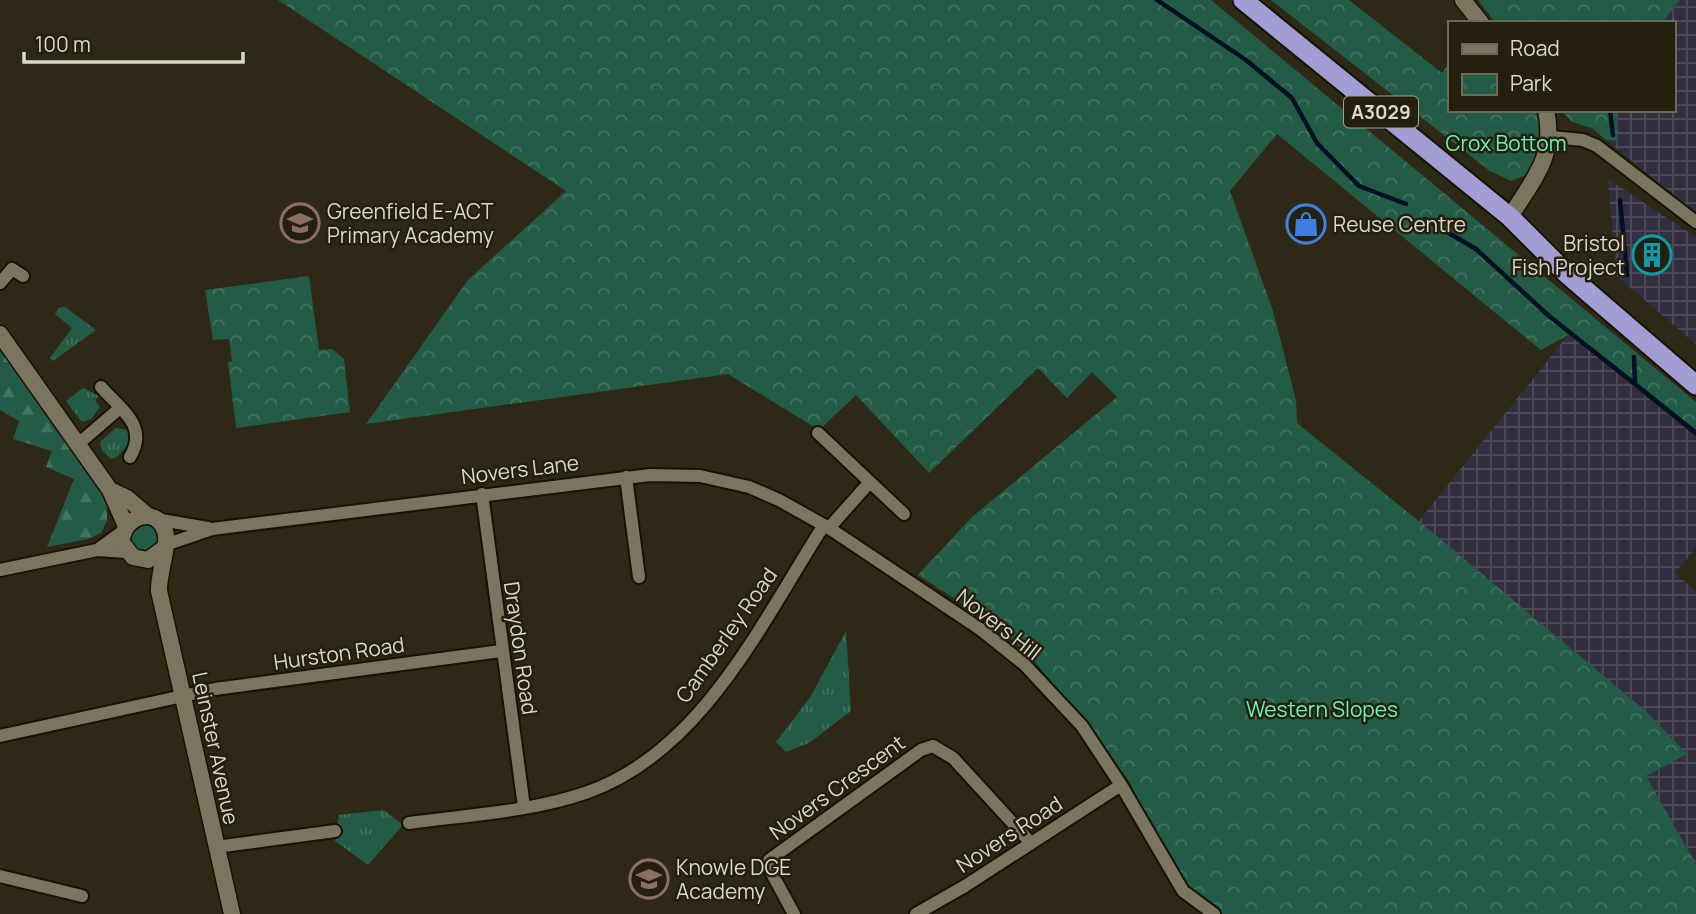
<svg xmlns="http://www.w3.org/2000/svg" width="1696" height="914" viewBox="0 0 1696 914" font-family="Manrope,sans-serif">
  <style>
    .industrial { fill: url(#industrial-grid) }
    .grass { fill: url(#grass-tufts) }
    .forest { fill: url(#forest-firs) }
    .park { fill: url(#park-crowns) }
    .garden { fill: #235c46 }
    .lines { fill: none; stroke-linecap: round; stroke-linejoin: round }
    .stream { stroke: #011023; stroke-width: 4.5 }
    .minor-casing { stroke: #171202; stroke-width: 16 }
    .tertiary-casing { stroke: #171202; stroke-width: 19 }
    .trunk-casing { stroke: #171202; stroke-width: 23 }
    .minor { stroke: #7b7560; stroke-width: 12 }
    .tertiary { stroke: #7b7560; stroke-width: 16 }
    .trunk { stroke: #a39dd5; stroke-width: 19 }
    .labels { text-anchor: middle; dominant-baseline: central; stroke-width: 5; stroke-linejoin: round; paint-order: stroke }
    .shield { fill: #25200d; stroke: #a4a093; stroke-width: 2 }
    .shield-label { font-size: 19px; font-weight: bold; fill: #dad7cc }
    .park-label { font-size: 21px; fill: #64f5bd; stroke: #25200d }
    .poi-label { font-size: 21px; fill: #dad7cc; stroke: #25200d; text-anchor: start }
    .street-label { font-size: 21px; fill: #dad7cc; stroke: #25200d }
  </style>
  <defs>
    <pattern id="industrial-grid" width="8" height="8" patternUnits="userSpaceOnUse" patternTransform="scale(1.75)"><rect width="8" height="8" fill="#322e3f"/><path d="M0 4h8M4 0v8" fill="none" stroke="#4f4c5a"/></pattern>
    <pattern id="grass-tufts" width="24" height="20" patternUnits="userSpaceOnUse" patternTransform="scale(1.75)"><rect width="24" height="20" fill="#235c46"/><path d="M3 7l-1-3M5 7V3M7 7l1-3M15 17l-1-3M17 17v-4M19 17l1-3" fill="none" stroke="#427360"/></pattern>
    <pattern id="forest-firs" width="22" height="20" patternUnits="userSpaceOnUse" patternTransform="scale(1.75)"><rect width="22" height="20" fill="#235c46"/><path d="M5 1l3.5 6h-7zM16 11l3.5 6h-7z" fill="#427360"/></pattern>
    <pattern id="park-crowns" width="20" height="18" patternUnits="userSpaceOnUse" patternTransform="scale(1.75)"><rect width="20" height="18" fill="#235c46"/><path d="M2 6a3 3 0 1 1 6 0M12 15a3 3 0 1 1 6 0" fill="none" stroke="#427360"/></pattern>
  </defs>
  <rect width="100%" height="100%" fill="#2e2917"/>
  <path class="industrial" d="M1680 0H1696V213L1606 140H1618L1617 110H1673V23H1662Z
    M1608 179 1696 237V344L1612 272 1615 260Z
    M1569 334 1696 437V548L1675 573 1696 592V864L1646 776 1686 754 1647 712 1418 522Z"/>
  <path class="grass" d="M65 307 96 330 53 361 50 358 72 328 55 314 58 308Z
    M83 388 99 396 95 400 100 407 91 419 82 422 66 401Z
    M116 428 128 430 130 442 118 456 111 459 102 450 100 442Z
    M846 631 851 711 809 743 786 752 776 742 811 696Z
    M384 810 403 825 368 865 335 841 339 815Z"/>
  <path class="forest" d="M0 350 102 488 107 506V521L101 533 88 539 47 547 74 479 46 467 52 451 13 439 19 421 0 410Z"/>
  <path class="park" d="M278 0H1211L1696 402V434L1570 334 1541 350 1277 134 1230 191 1273 311 1296 401 1297 423 1415 518 1647 712 1687 754 1646 776 1696 864V914H1222L1187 886 1169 862 1129 781 1084 721 1031 657 990 622 918 575 972 517 1117 397 1092 372 1067 398 1038 368 929 473 856 395 819 430 728 374 366 424 468 280 566 191Z
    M1271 0H1349L1442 73 1449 63V110H1534C1545 126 1546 157 1532 171 1527 176 1518 178 1511 181L1490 171Z
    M1478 0H1680L1662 23H1496Z
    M1561 110H1617L1618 141 1606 140 1592 128 1572 122Z
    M309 276 319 350 332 349 344 359 350 412 236 428 228 362 232 361 229 339 213 340 205 290Z"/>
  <path class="garden" d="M130 539a14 14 0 1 1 28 0a14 14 0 1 1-28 0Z"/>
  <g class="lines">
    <path class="stream" d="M1157 0 1246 60 1292 98 1317 143 1359 186 1406 204
      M1610 110 1613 135
      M1620 200 1627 275
      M1425 219 1476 249 1549 316 1635 384
      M1634 357 1635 384 1696 433"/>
    <g class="minor-casing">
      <path id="minor" d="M1551 137 1583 140 1597 146 1696 222
        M0 283 12 269 23 276
        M101 387C121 410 149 426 130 457
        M818 433 904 514
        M77 445 120 408
        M626 477 639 577
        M482 494 524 807
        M155 519 208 528
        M829 528 869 483
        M165 545 212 529 650 475 700 476 749 487 779 500 829 528 980 629 1024 664 1082 726 1121 785 1183 891 1214 914
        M97 550 123 531
        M0 570 97 550 127 552
        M0 736 215 689 501 651
        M409 823C468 815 531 812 588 792 703 751 762 621 824 525
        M216 847 335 831
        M0 876 82 896
        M794 914 770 870 769 860 921 750 933 746 953 758 1031 843
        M916 914 965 886 1121 785"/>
    </g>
    <g class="tertiary-casing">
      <path id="tertiary" d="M1463 0 1481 23
        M1510 217C1533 179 1556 158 1546 110
        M0 334 110 490 126 526
        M110 490 127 498 148 516
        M163 549 148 560 133 557 122 543C121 517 156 504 165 531 170 544 158 575 159 591L232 914"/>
    </g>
    <g class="trunk-casing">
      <path id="trunk" d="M1243 0 1510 217 1567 274 1696 385"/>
    </g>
    <use href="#minor" class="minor"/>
    <use href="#tertiary" class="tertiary"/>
    <use href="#trunk" class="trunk"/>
  </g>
  <defs>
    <g id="school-ring" transform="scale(2.0125)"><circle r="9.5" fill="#25200d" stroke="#8d6e63" stroke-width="1.5"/><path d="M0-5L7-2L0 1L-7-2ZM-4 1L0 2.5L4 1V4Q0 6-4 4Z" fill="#8d6e63"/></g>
    <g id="shop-ring" transform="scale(2.0125)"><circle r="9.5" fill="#25200d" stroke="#3f7fe0" stroke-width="1.5"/><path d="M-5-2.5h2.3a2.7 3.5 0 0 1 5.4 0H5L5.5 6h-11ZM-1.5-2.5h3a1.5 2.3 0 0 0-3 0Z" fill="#3f7fe0"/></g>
    <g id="building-ring" transform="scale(2.0125)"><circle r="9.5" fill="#25200d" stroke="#0f9aa8" stroke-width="1.5"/><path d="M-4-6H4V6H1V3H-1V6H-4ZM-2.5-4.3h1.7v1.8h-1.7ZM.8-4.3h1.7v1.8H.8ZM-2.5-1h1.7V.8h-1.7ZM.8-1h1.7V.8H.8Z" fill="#0f9aa8"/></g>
  </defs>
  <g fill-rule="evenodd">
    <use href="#school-ring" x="300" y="223"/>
    <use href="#shop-ring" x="1306" y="224"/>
    <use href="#building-ring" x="1652" y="255"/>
    <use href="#school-ring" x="649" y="879"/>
  </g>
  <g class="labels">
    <rect class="shield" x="1344" y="96.5" width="74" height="31" rx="5"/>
    <g class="shield-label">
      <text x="1381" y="112">A3029</text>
    </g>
    <g class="park-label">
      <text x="1506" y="143">Crox Bottom</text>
      <text x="1322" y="709">Western Slopes</text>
    </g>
    <g class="poi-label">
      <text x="327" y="211">Greenfield E-ACT<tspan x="327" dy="24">Primary Academy</tspan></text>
      <text x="1333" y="224">Reuse Centre</text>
      <text x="1625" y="243" text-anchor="end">Bristol<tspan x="1625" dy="24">Fish Project</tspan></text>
      <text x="676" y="867">Knowle DGE<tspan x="676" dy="24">Academy</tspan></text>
    </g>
    <g class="street-label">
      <text transform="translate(520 469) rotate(-7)">Novers Lane</text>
      <text transform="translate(999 624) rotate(38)">Novers Hill</text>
      <text transform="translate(726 635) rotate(-55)">Camberley Road</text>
      <text transform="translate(521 648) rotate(82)">Draydon Road</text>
      <text transform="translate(339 653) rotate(-8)">Hurston Road</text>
      <text transform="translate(216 748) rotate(78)">Leinster Avenue</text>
      <text transform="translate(837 787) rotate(-36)">Novers Crescent</text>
      <text transform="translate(1009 834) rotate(-33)">Novers Road</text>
    </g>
  </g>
  <rect x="1448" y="21" width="228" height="91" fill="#25200d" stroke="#6d6959" stroke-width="2"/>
  <rect x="1462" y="44" width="35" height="10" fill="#7b7560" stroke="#6d6959" stroke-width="2"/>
  <text x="1510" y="56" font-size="21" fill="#dad7cc">Road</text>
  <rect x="1462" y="74" width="35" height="21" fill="url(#park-crowns)" stroke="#6d6959" stroke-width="2"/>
  <text x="1510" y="91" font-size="21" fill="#dad7cc">Park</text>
  <path d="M24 52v10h219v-10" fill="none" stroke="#dad7cc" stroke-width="3.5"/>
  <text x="35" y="52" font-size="21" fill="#dad7cc" stroke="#25200d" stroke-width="5" paint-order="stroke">100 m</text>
</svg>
